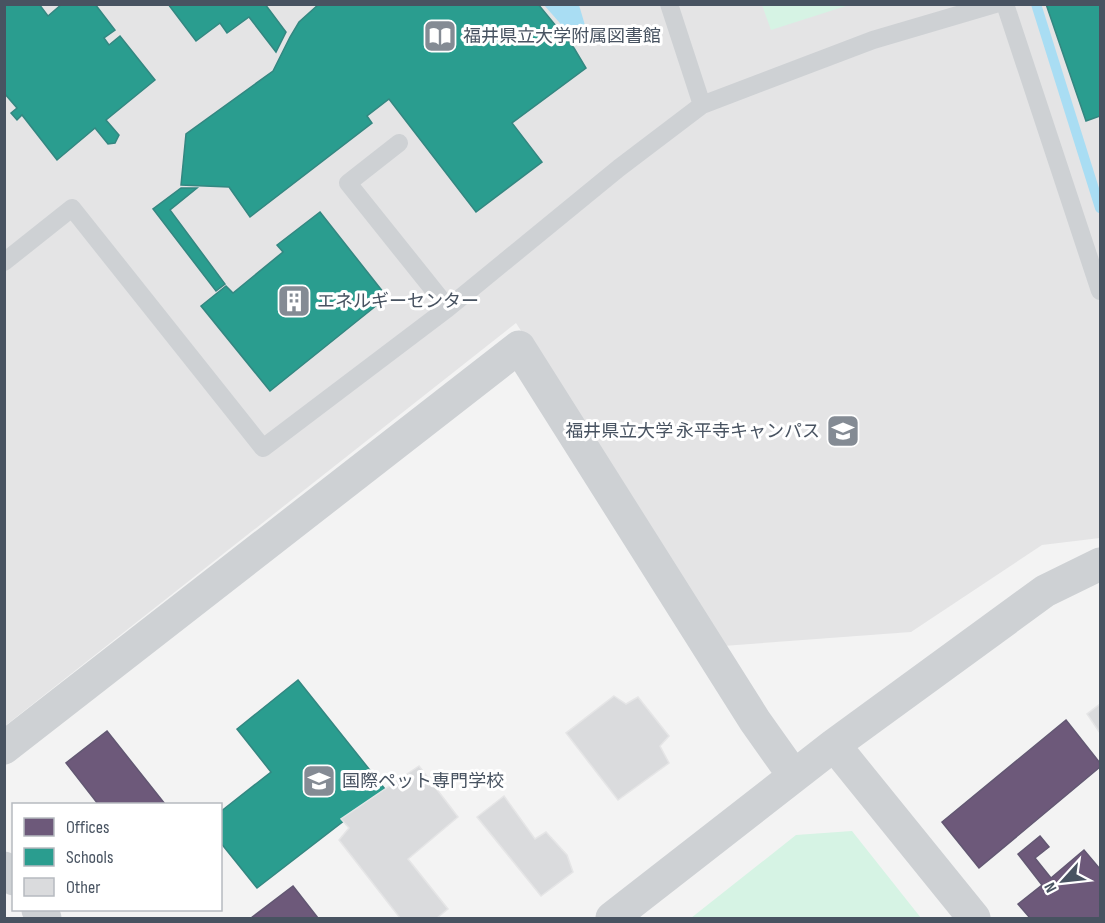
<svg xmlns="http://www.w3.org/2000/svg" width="1105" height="923" viewBox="0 0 1105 923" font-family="'Sofia Sans Condensed','Noto Sans JP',sans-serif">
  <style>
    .education { fill: #e4e4e5 }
    .green { fill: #d6f3e4 }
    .water { fill: #a9ddf3 }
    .offices { fill: #6d597a; stroke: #625772; stroke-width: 1.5 }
    .schools { fill: #2a9d8f; stroke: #338781; stroke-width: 1.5 }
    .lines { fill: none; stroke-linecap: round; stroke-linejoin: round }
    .stream { stroke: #a9ddf3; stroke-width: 10 }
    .building { fill: #dadbdd; stroke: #e5e5e6; stroke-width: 1.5 }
    .service { stroke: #ced1d4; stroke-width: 18 }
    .minor { stroke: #ced1d4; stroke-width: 33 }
    .labels { text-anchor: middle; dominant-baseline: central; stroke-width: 6; stroke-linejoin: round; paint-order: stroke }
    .poi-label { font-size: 18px; fill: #485361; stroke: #fff; text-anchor: start }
  </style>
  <rect width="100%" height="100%" fill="#f3f3f3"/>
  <path class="education" d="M5 5H1100V538L1042 545 911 632 723 646 516 323 5 726Z"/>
  <path class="green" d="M762 5V4L849 5 771 30Z
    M852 831 921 918H691L796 835Z"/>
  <path class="water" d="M544 5H579L587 32 573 38Z"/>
  <path class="offices" d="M1066 720 1100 763V767L979 868 942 822Z
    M107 731 165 804H98L66 763Z
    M1040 836 1049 847 1035 858 1051 878 1084 850 1100 869V917L1098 918H1030L1018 904 1042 885 1018 854Z
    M293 886 318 918H251Z"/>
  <path class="schools" d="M4 4H39L48 16 62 4H95L115 30 104 38 109 45 120 36 155 80 106 120 119 135 115 143 108 144 95 128 57 160 22 115 17 120 11 113 17 108 4 93Z
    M168 4H265L286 32 276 52 249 17 227 33 220 23 196 41Z
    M319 4H538L574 48 586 68 512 123 542 162 476 212 389 99 367 116 372 123 250 217 229 187 181 185 186 134 273 71 290 37 299 22Z
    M1046 4H1100V116L1086 121Z
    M181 188H197L170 210 225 284 216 291 153 209Z
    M320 212 387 297 270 391 201 306 226 286 233 293 283 252 277 245Z
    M298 680 385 789 257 888 220 842V812L271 772 237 729Z"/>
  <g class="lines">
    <path class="stream" d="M1036 4 1100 208"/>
  </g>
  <path class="building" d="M614 696 626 704 638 697 669 736 660 746 669 763 618 800 566 733Z
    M1100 704V733L1087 714Z
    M419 766 458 817 408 859 448 909 437 918H400L339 840 349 828 341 819Z
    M504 796 535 839 546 832 567 855 573 872 541 896 477 817Z"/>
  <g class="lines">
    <path class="service" d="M669 4 702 105
      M1005 4 1100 291
      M399 143 348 183 448 308
      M4 262 72 208 263 448 448 308 619 168 702 105 873 40 995 4"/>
    <path class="minor" d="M834 745 974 918
      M4 748 519 347 755 721 794 776
      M4 868 14 879
      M38 910 45 918
      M612 918 834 745 1045 591 1100 564"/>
  </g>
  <defs>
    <g id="library-square" transform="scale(1.725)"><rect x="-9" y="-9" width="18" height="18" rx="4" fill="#848b94" stroke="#fff"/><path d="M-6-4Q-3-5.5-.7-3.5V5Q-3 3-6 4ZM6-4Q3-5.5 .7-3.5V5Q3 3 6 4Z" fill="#fff"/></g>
    <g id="building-square" transform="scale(1.725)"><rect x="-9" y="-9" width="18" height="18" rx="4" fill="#848b94" stroke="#fff"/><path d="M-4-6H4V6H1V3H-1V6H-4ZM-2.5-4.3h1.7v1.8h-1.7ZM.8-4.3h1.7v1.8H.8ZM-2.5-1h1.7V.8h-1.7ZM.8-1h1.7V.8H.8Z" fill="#fff"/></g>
    <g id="university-square" transform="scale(1.725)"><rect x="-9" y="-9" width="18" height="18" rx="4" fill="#848b94" stroke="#fff"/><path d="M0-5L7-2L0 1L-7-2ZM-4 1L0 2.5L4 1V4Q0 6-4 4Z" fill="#fff"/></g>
  </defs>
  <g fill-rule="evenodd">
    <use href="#library-square" x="440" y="36"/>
    <use href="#building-square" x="294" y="301"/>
    <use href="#university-square" x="843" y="431"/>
    <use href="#university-square" x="319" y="781"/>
  </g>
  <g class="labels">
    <g class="poi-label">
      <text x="463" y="36">福井県立大学附属図書館</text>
      <text x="317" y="301">エネルギーセンター</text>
      <text x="820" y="431" text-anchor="end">福井県立大学 永平寺キャンパス</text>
      <text x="342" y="781">国際ペット専門学校</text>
    </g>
  </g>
  <rect width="1105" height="923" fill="none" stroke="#485361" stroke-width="12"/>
  <rect x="12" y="803" width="210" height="108" fill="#ffffff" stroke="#b6bac0" stroke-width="1.5"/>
  <rect x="24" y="818" width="30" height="18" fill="#6d597a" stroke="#b6bac0" stroke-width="1.5"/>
  <text x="66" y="833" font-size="18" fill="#485361">Offices</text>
  <rect x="24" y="848" width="30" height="18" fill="#2a9d8f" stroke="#b6bac0" stroke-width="1.5"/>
  <text x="66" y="863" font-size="18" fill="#485361">Schools</text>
  <rect x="24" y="878" width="30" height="18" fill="#dadbdd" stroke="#b6bac0" stroke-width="1.5"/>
  <text x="66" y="893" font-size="18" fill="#485361">Other</text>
  <g transform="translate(1063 881) rotate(243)" stroke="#ffffff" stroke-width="4.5" paint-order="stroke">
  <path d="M0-4.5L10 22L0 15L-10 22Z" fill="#485361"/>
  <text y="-9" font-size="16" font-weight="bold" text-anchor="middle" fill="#485361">N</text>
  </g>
</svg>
